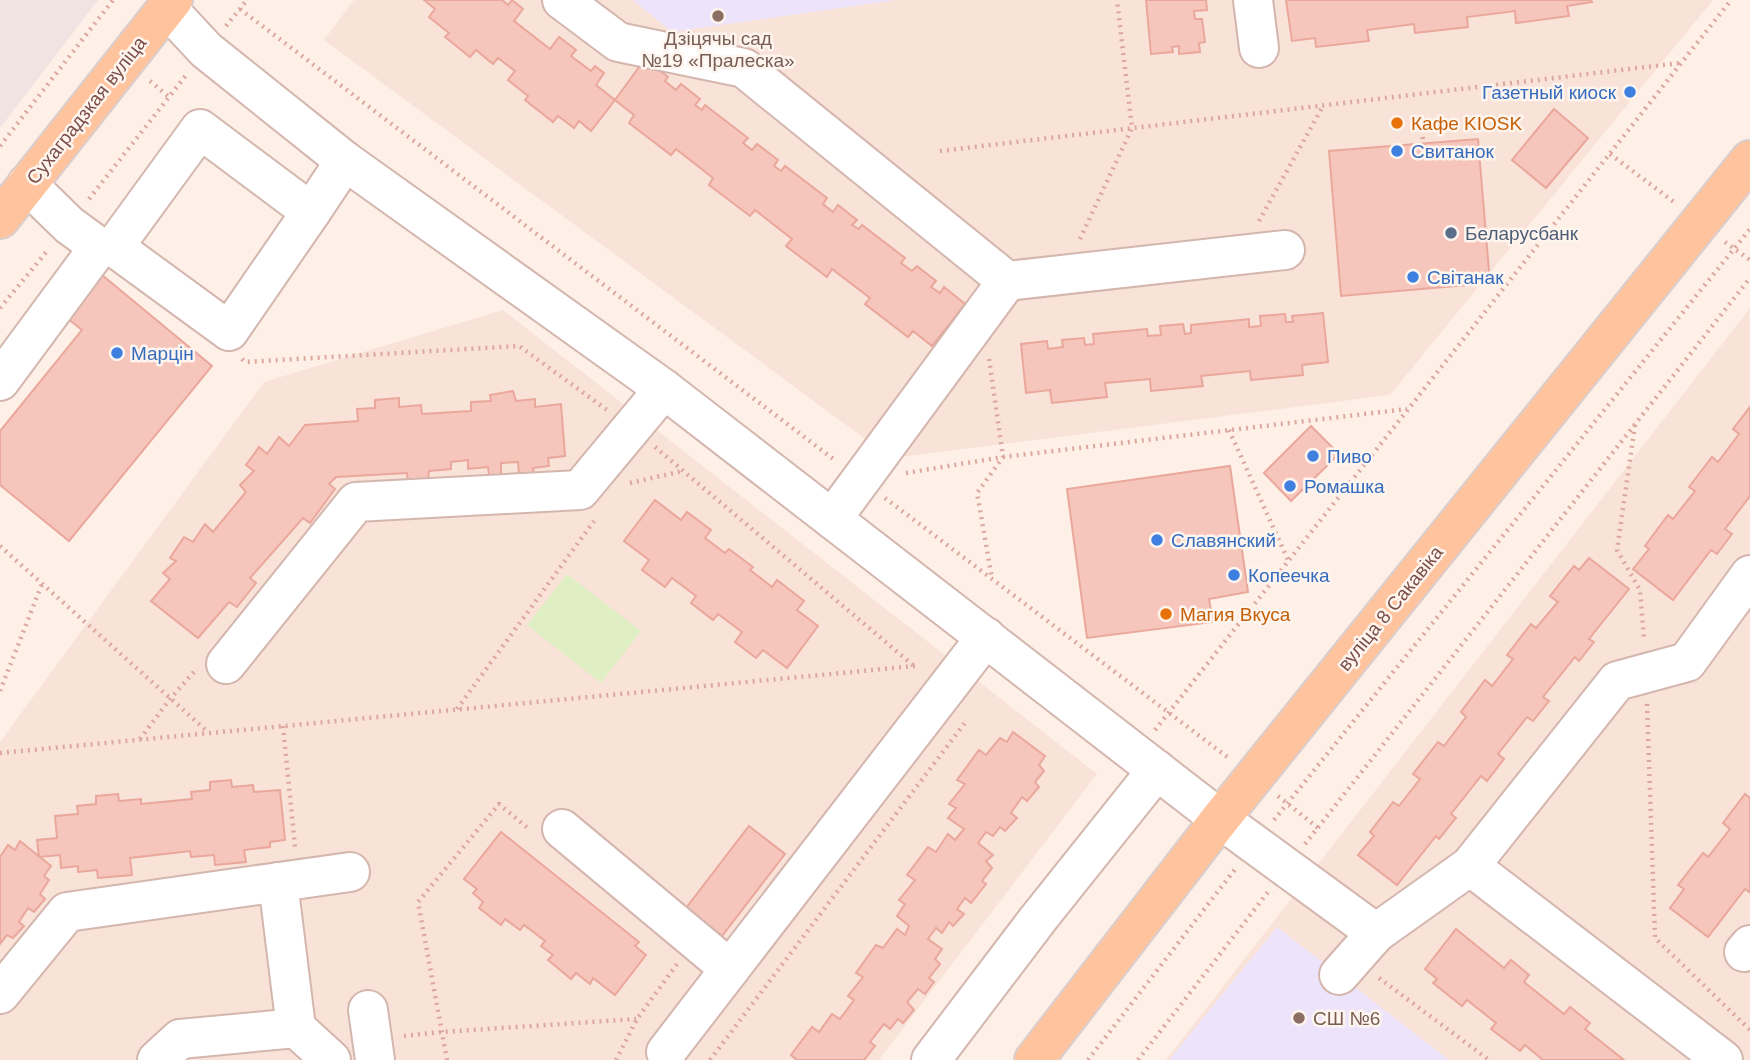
<svg xmlns="http://www.w3.org/2000/svg" width="1750" height="1060" font-family="Helvetica,sans-serif">
	<rect width="100%" height="100%" fill="#fef0e7"/>
	<!-- residential -->
	<g fill="#f9e2d8">
		<polygon points="354,0 1713,0 1390,395 891,458 324,40"/>
		<polygon points="1750,308 1750,1060 1166,1060"/>
		<polygon points="503,310 1097,774 879,1060 0,1060 0,742 264,382"/>
	</g>
	<!-- industrial -->
	<polygon fill="#efe4e1" points="0,0 98,0 0,128"/>
	<!-- education -->
	<g fill="#ede3fb">
		<polygon points="633,0 896,0 672,32"/>
		<polygon points="1277,927 1449,1060 1169,1060"/>
	</g>
	<!-- green -->
	<polygon fill="#dfeec3" points="567,574 641,631 601,683 527,625"/>
	<!-- building -->
	<g fill="#f6c6bc" stroke="#eaa79b" stroke-width="2">
		<polygon points="424,0 502,0 508,5 512,0 523,9 514,21 550,49 559,37 576,50 571,56 591,71 595,66 604,73 596,85 615,100 591,131 579,121 574,128 558,116 553,122 525,100 528,96 508,80 515,71 498,58 493,64 476,50 470,57 445,37 449,33 429,17 435,9"/>
		<polygon points="1146,0 1206,0 1207,10 1194,11 1195,19 1202,19 1205,42 1199,43 1200,52 1179,54 1179,46 1172,47 1173,52 1151,54"/>
		<polygon points="1286,0 1591,0 1592,2 1567,6 1569,16 1516,23 1515,11 1467,17 1468,27 1415,33 1414,24 1367,30 1369,41 1316,47 1315,38 1292,41"/>
		<polygon points="645,59 668,77 665,81 676,90 681,84 700,99 695,105 702,110 705,105 748,138 743,143 752,150 757,144 778,160 774,166 781,171 785,166 827,198 823,204 833,212 838,205 857,220 852,225 859,229 862,225 905,258 901,263 912,271 917,266 936,281 931,287 940,293 944,287 965,304 932,346 913,331 908,337 865,304 870,298 832,269 827,277 786,246 792,239 755,210 750,216 709,185 713,178 676,149 671,155 629,123 634,115 615,100"/>
		<polygon points="1554,109 1588,138 1546,188 1512,160"/>
		<polygon points="1478,139 1490,283 1341,296 1329,151"/>
		<polygon points="102,275 212,366 69,541 0,485 0,431 82,330 67,318"/>
		<polygon points="1323,313 1328,362 1302,365 1303,375 1251,380 1250,371 1201,376 1203,386 1151,391 1150,379 1105,383 1107,397 1052,403 1050,390 1026,393 1021,344 1047,341 1048,349 1063,347 1062,340 1084,338 1085,345 1094,344 1093,334 1147,329 1148,336 1161,335 1160,326 1183,324 1185,334 1191,333 1191,325 1249,319 1249,327 1261,326 1260,316 1285,314 1286,322 1293,322 1292,316"/>
		<polygon points="513,391 516,401 535,399 535,407 561,404 565,456 548,458 549,466 533,468 534,474 519,476 518,462 501,463 501,475 489,475 488,467 468,469 468,460 451,462 451,469 429,471 428,480 408,483 407,473 336,477 329,484 335,489 310,523 303,518 250,578 256,583 237,607 229,602 198,638 151,601 170,579 163,573 176,561 170,558 184,537 193,542 205,524 213,532 246,492 240,485 254,471 246,465 259,447 267,454 279,437 289,446 305,425 358,421 357,409 375,408 375,400 399,398 399,407 421,405 422,414 471,411 471,402 491,401 490,395"/>
		<polygon points="1750,407 1750,496 1725,529 1732,534 1717,554 1711,550 1673,600 1633,569 1649,549 1645,546 1668,515 1673,519 1695,491 1689,487 1712,457 1718,462 1739,434 1733,429"/>
		<polygon points="1311,426 1339,454 1291,501 1264,473"/>
		<polygon points="1230,466 1248,592 1209,599 1213,622 1087,638 1067,489"/>
		<polygon points="655,500 681,520 687,512 711,530 705,538 725,553 729,549 753,567 750,570 772,587 777,580 804,601 797,610 818,626 787,668 763,650 756,658 735,642 742,632 718,614 713,620 691,603 696,596 672,578 665,587 642,570 649,560 624,541"/>
		<polygon points="1589,558 1629,589 1589,639 1594,642 1579,661 1575,657 1543,697 1549,701 1533,721 1527,717 1498,754 1504,759 1487,781 1481,776 1451,814 1456,818 1439,839 1436,836 1397,885 1358,855 1374,836 1370,832 1393,802 1399,806 1420,779 1413,774 1438,742 1444,746 1466,717 1461,712 1485,680 1492,686 1513,659 1507,655 1531,624 1536,628 1558,602 1550,596 1574,566 1579,570"/>
		<polygon points="1013,732 1045,756 1039,765 1044,771 1035,782 1039,787 1027,801 1022,797 1011,813 1017,818 1005,831 1000,827 993,836 986,832 978,843 993,855 986,861 992,868 982,881 986,884 971,903 965,898 957,909 964,914 953,926 949,922 942,933 936,928 928,939 942,949 935,959 940,964 929,978 934,982 925,994 918,989 907,1002 914,1010 903,1023 898,1019 890,1029 884,1024 870,1042 875,1046 864,1060 797,1060 791,1055 812,1027 819,1032 832,1014 840,1019 854,1000 848,996 863,977 856,973 876,945 883,948 897,929 905,935 909,926 897,916 905,904 899,900 915,880 907,875 928,847 936,852 948,834 955,840 964,829 948,818 956,808 949,804 965,784 957,780 979,750 986,755 1000,738 1007,742"/>
		<polygon points="231,780 232,787 253,785 254,792 280,790 285,840 270,842 270,847 244,850 246,862 215,865 214,855 191,857 190,851 130,858 132,875 98,878 97,870 78,872 78,866 61,868 60,855 39,857 37,840 57,838 55,816 78,814 77,806 96,804 96,796 118,794 119,801 141,799 141,804 192,799 191,792 210,790 210,782"/>
		<polygon points="1745,794 1750,798 1750,890 1749,892 1745,889 1708,937 1670,908 1684,889 1678,885 1703,853 1708,857 1730,829 1723,823"/>
		<polygon points="749,826 785,854 722,936 686,908"/>
		<polygon points="501,832 639,942 635,946 646,955 615,995 593,978 590,984 576,973 571,979 548,960 553,955 541,946 545,941 524,925 520,930 505,919 501,925 479,908 483,902 473,893 477,889 464,879"/>
		<polygon points="20,841 51,866 44,876 49,880 40,894 45,899 34,912 28,908 19,922 24,926 13,938 7,935 0,944 0,857 8,845 15,850"/>
		<polygon points="1456,929 1504,968 1511,960 1529,975 1524,982 1564,1014 1570,1007 1590,1023 1585,1029 1624,1060 1543,1060 1525,1045 1520,1051 1491,1029 1496,1023 1467,1000 1462,1006 1433,983 1437,979 1425,969"/>
	</g>
	<g fill="none" stroke-linecap="round" stroke-linejoin="round">
		<defs>
			<g id="minor">
				<polyline points="562,0 618,42 744,68 1007,281 1285,250"/>
				<polyline points="1253,0 1259,48"/>
				<polyline points="167,8 206,50 345,161 664,389 1220,819 1376,933 1470,866 1723,1060"/>
				<polyline points="27,184 69,225 99,247 114,247 229,331 311,212 345,161"/>
				<polyline points="114,247 200,129 311,212"/>
				<polyline points="0,381 99,247"/>
				<polyline points="832,519 1007,281"/>
				<polyline points="226,664 356,502 580,490 664,389"/>
				<polyline points="562,829 730,969"/>
				<polyline points="1470,866 1617,681 1687,662 1750,575"/>
				<polyline points="278,882 296,1028"/>
				<polyline points="1744,952 1750,945"/>
				<polyline points="1339,975 1376,933"/>
				<polyline points="0,994 67,912 350,872"/>
				<polyline points="368,1010 375,1060"/>
				<polyline points="666,1052 986,637"/>
				<polyline points="157,1060 180,1039 296,1028 331,1060"/>
				<polyline points="931,1060 1038,919 1157,770"/>
			</g>
			<g id="major">
				<polyline points="0,219 173,0"/>
				<polyline points="1034,1060 1220,819 1750,160"/>
			</g>
		</defs>
		<!-- minor casing -->
		<use href="#minor" stroke="#d4b6ae" stroke-width="42"/>
		<!-- major casing -->
		<use href="#major" stroke="#dacdcc" stroke-width="42"/>
		<!-- path -->
		<g stroke="#dca89e" stroke-width="4.5" stroke-dasharray="2 5" stroke-linecap="butt">
			<polyline points="240,9 836,461"/>
			<polyline points="226,26 247,0"/>
			<polyline points="150,81 168,96"/>
			<polyline points="1422,130 1424,150"/>
			<polyline points="0,146 113,0"/>
			<polyline points="940,151 1680,63"/>
			<polyline points="1610,154 1674,202"/>
			<polyline points="89,199 187,74"/>
			<polyline points="1259,221 1323,106"/>
			<polyline points="1080,239 1132,128 1117,0"/>
			<polyline points="1725,242 1750,260"/>
			<polyline points="0,308 48,250"/>
			<polyline points="242,359 245,362 519,346 607,410"/>
			<polyline points="989,359 1003,457 977,493 992,578"/>
			<polyline points="1635,425 1617,550 1640,590 1644,639"/>
			<polyline points="1229,430 1288,560"/>
			<polyline points="655,447 914,666"/>
			<polyline points="906,473 1003,457 1407,409"/>
			<polyline points="630,483 683,471"/>
			<polyline points="885,498 1230,759"/>
			<polyline points="0,546 208,732"/>
			<polyline points="0,691 42,584"/>
			<polyline points="1647,704 1655,938 1750,1030"/>
			<polyline points="457,709 594,521"/>
			<polyline points="283,726 295,847"/>
			<polyline points="1155,730 1731,0"/>
			<polyline points="140,739 170,699 194,672"/>
			<polyline points="0,753 915,666"/>
			<polyline points="1278,796 1318,828"/>
			<polyline points="1274,820 1750,229"/>
			<polyline points="1305,844 1750,278"/>
			<polyline points="1379,978 1489,1060"/>
			<polyline points="404,1036 442,1032 636,1019"/>
			<polyline points="447,1060 418,902 499,804 530,830"/>
			<polyline points="616,1060 637,1019 677,964"/>
			<polyline points="710,1060 967,720"/>
			<polyline points="1088,1060 1236,868"/>
			<polyline points="1138,1060 1268,892"/>
		</g>
		<!-- minor -->
		<use href="#minor" stroke="#fff" stroke-width="38"/>
		<!-- major -->
		<use href="#major" stroke="#ffc49d" stroke-width="38"/>
	</g>
	<!-- markers -->
	<g fill="#8d6e63" stroke="#fff5ef" stroke-width="2.5">
		<circle cx="718" cy="16" r="7"/>
		<circle cx="1299" cy="1018" r="7"/>
	</g>
	<g fill="#3f7fe0" stroke="#fff5ef" stroke-width="2.5">
		<circle cx="1630" cy="92" r="7"/>
		<circle cx="1397" cy="151" r="7"/>
		<circle cx="1413" cy="277" r="7"/>
		<circle cx="117" cy="353" r="7"/>
		<circle cx="1313" cy="456" r="7"/>
		<circle cx="1290" cy="486" r="7"/>
		<circle cx="1157" cy="540" r="7"/>
		<circle cx="1234" cy="575" r="7"/>
	</g>
	<g fill="#e8710a" stroke="#fff5ef" stroke-width="2.5">
		<circle cx="1397" cy="123" r="7"/>
		<circle cx="1166" cy="614" r="7"/>
	</g>
	<circle fill="#5c6f8a" stroke="#fff5ef" stroke-width="2.5" cx="1451" cy="233" r="7"/>
	<g text-anchor="middle" stroke-width="5" stroke-linejoin="round" paint-order="stroke">
		<!-- education labels -->
		<g font-size="19" fill="#785e54" stroke="#fff5ef">
			<text x="718" y="45">Дзіцячы сад<tspan x="718" dy="22">№19 «Пралеска»</tspan></text>
			<text x="1313" y="1025" text-anchor="start">СШ №6</text>
		</g>
		<!-- shop labels -->
		<g font-size="19" fill="#366cbe" stroke="#fff5ef" text-anchor="start">
			<text x="1616" y="99" text-anchor="end">Газетный киоск</text>
			<text x="1411" y="158">Свитанок</text>
			<text x="1427" y="284">Світанак</text>
			<text x="131" y="360">Марцін</text>
			<text x="1327" y="463">Пиво</text>
			<text x="1304" y="493">Ромашка</text>
			<text x="1171" y="547">Славянский</text>
			<text x="1248" y="582">Копеечка</text>
		</g>
		<!-- street labels -->
		<g font-size="19" fill="#7b4e48" stroke="#fff5ef">
			<text transform="translate(86 110) rotate(-52)" y="7">Сухаградзкая вуліца</text>
			<text transform="translate(1390 608) rotate(-51)" y="7">вуліца 8 Сакавіка</text>
		</g>
		<!-- food labels -->
		<g font-size="19" fill="#c56008" stroke="#fff5ef" text-anchor="start">
			<text x="1411" y="130">Кафе KIOSK</text>
			<text x="1180" y="621">Магия Вкуса</text>
		</g>
		<!-- service labels -->
		<g font-size="19" fill="#4e5e75" stroke="#fff5ef" text-anchor="start">
			<text x="1465" y="240">Беларусбанк</text>
		</g>
	</g>
</svg>
